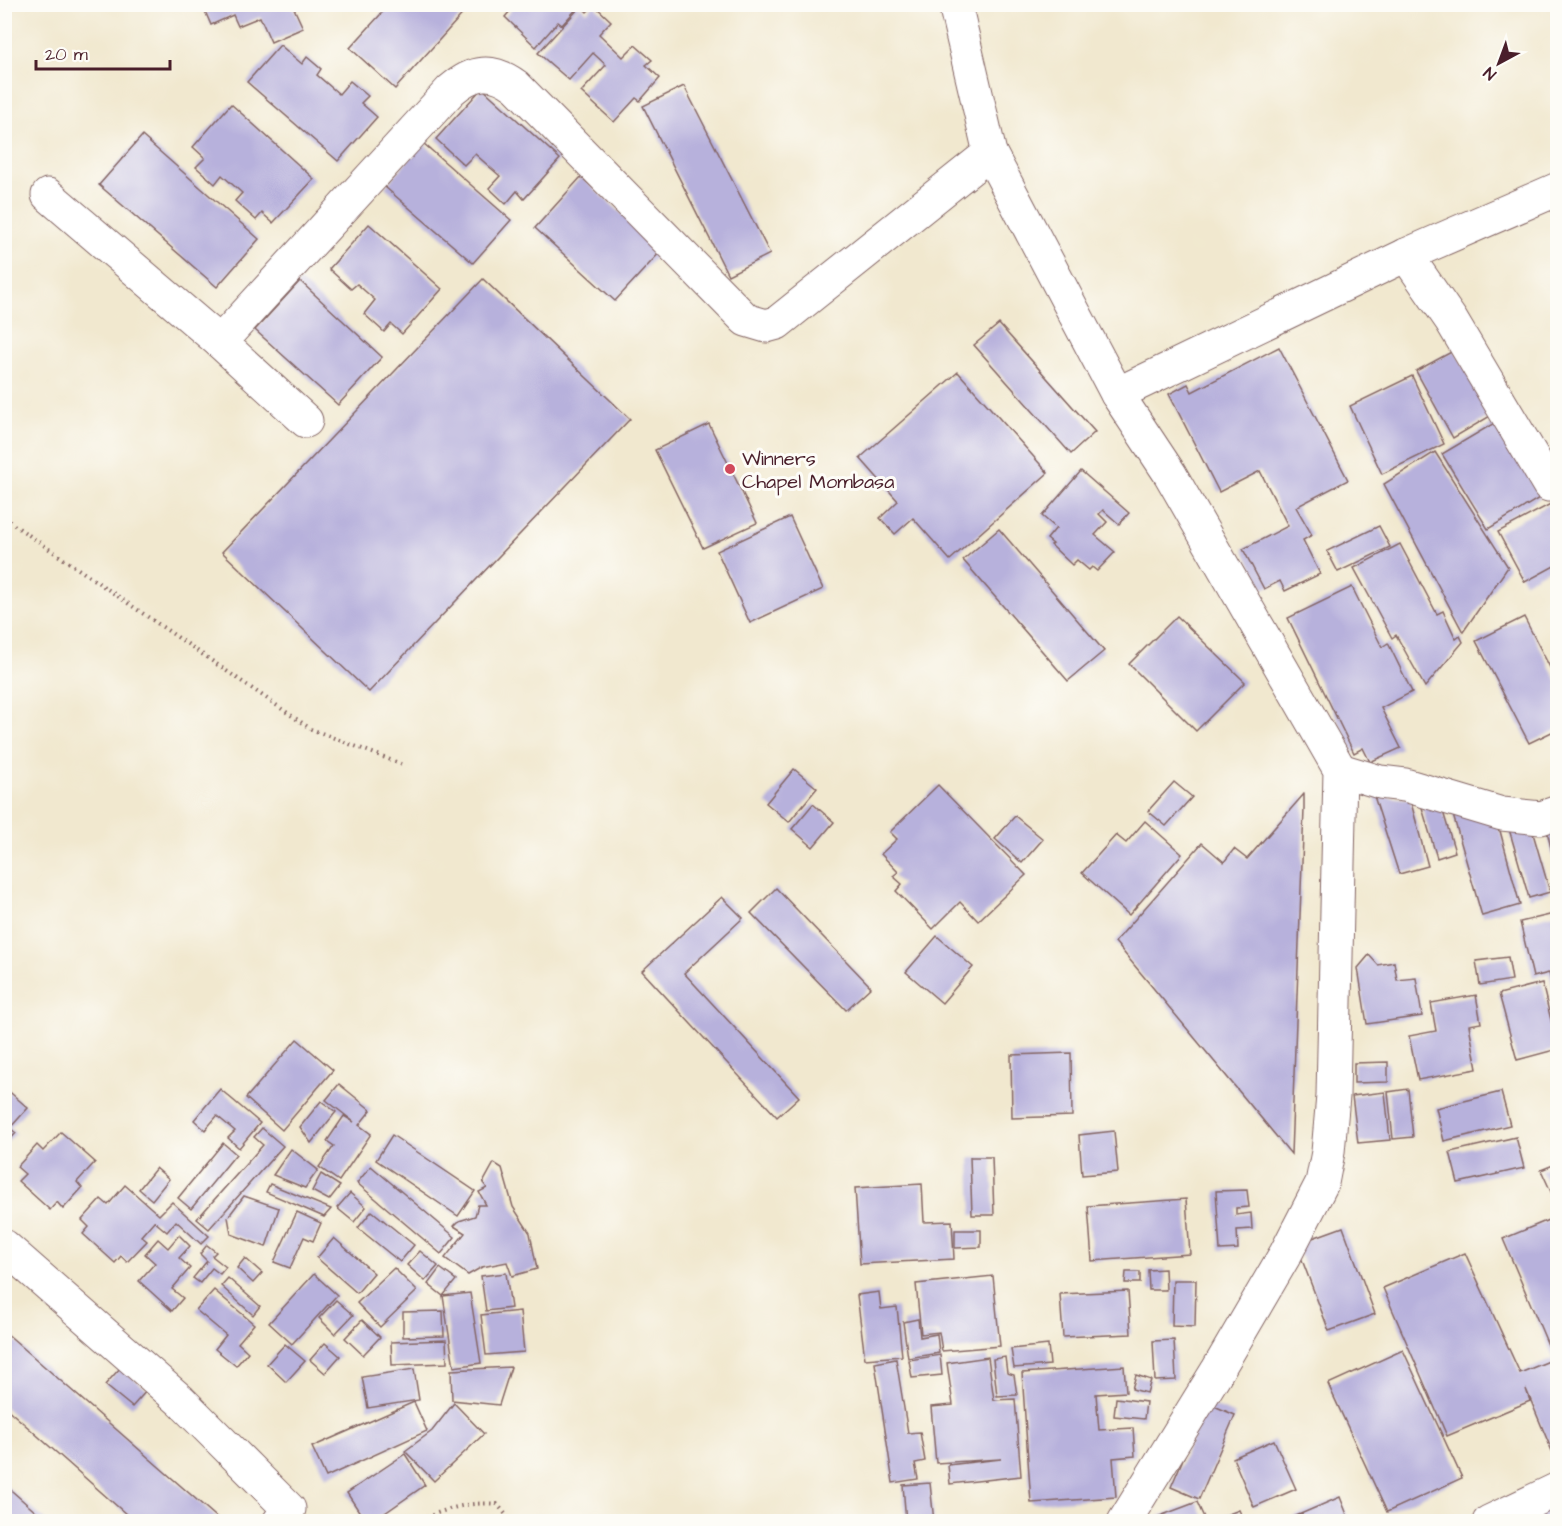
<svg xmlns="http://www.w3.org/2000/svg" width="1562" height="1526" font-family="'Architects Daughter',sans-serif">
	<rect width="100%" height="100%" fill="#fdfcf7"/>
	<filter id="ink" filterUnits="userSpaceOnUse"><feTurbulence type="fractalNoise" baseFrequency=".0167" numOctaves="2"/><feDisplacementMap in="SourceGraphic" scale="12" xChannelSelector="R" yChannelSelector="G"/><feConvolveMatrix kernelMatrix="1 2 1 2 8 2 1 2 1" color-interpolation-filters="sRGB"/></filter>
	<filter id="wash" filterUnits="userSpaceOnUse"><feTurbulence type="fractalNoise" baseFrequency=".008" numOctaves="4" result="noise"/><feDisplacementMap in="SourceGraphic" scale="24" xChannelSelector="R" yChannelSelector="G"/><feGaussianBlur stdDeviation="1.35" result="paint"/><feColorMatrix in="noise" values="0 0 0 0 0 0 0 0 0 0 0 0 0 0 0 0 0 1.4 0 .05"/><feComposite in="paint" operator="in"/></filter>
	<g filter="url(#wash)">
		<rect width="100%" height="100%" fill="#f1e8cf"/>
		<g id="blocks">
			<!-- building -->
			<g fill="#b7b1dc">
				<polygon points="202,4 292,4 303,28 271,42 260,17 238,26 233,15 211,25"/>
				<polygon points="390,4 462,4 467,9 395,89 350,48"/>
				<polygon points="516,4 581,4 562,25 558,22 536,47 505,17"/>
				<polygon points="594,5 611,21 599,34 623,57 635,45 652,60 646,65 660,78 640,101 636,98 614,122 581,92 606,65 593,53 569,80 538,53 581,6 587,12"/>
				<polygon points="280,45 302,64 307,57 321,69 317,75 339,94 350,81 368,96 361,103 377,117 338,161 247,82"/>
				<polygon points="684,86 770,254 728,275 643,106"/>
				<polygon points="482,88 560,159 524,199 517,191 506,204 489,188 500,176 475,154 464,165 436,139"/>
				<polygon points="231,104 314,179 273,223 262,213 256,220 235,201 242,193 222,175 215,184 196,167 205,158 193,147"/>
				<polygon points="142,136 259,239 217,287 99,185"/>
				<polygon points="423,143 511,220 473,263 385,187"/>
				<polygon points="581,177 662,250 615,301 535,228"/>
				<polygon points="369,224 442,289 402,334 391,324 384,332 364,314 375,300 357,284 351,289 329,269"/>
				<polygon points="483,279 630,419 369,692 222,552"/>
				<polygon points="300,281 382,357 338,405 255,330"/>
				<polygon points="999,324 1095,432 1071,454 974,345"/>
				<polygon points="1279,347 1348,480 1296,507 1312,535 1303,540 1320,574 1285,591 1280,581 1264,589 1243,549 1288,526 1260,471 1219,492 1169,394 1188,384 1192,392"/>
				<polygon points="1455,350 1492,415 1453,438 1416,371"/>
				<polygon points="958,372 1048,473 950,560 913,518 895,534 880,518 898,501 860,458"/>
				<polygon points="1412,376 1444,444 1382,474 1350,406"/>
				<polygon points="1496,422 1541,497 1488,529 1442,454"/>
				<polygon points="709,424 757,523 703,548 655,450"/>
				<polygon points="1435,452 1508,567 1463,632 1384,484"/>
				<polygon points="1081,471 1129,513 1119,524 1103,510 1099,514 1107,522 1095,535 1115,552 1097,571 1092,567 1089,570 1077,560 1072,565 1051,545 1053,544 1047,539 1056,528 1042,516"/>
				<polygon points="1558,500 1558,564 1525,582 1498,532"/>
				<polygon points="790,517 823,589 750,623 717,551"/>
				<polygon points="1379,526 1390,547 1338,572 1327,551"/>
				<polygon points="999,529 1104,651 1068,681 963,560"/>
				<polygon points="1400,544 1437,614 1443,611 1456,639 1460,636 1463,642 1425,687 1396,635 1392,638 1354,568"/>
				<polygon points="1352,587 1382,647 1388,643 1412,692 1381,708 1401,748 1370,762 1363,748 1354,753 1288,618"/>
				<polygon points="1177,616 1245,682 1196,731 1129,664"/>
				<polygon points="1524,617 1558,683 1558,729 1529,743 1476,641"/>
				<polygon points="794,769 817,788 789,822 766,803"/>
				<polygon points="1174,782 1192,797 1166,826 1148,811"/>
				<polygon points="938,785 1026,875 978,921 960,902 933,929 896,891 902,884 893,876 898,872 881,854 897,839 890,832"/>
				<polygon points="1304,794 1304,809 1291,1154 1115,942 1202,843 1224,862 1234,849 1247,859"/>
				<polygon points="1374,796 1410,799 1428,866 1399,874"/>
				<polygon points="1420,801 1442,808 1455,852 1437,858"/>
				<polygon points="813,804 834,822 813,847 792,829"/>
				<polygon points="1451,808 1496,816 1520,905 1482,916"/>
				<polygon points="1558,815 1558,874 1557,874 1544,818"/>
				<polygon points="1015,816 1043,839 1022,863 995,839"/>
				<polygon points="1145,821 1182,854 1129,915 1082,873 1116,835 1126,843"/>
				<polygon points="1530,823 1550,892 1529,898 1509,829"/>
				<polygon points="776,888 871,987 846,1010 751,913"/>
				<polygon points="722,897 743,918 684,973 799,1097 777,1117 642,971"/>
				<polygon points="1558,913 1558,1003 1557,1003 1549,973 1533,977 1520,922"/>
				<polygon points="937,936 973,967 942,1003 906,972"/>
				<polygon points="1369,955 1378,965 1394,962 1397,980 1416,978 1422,1016 1367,1024 1358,968"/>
				<polygon points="1508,957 1512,980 1480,985 1476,961"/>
				<polygon points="1542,983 1558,1049 1517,1060 1499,994"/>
				<polygon points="1476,995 1481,1023 1469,1025 1477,1069 1418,1080 1409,1036 1436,1031 1431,1003"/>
				<polygon points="297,1039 333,1070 282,1130 246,1098"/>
				<polygon points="1071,1053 1072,1116 1012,1118 1011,1055"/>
				<polygon points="1388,1062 1388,1082 1354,1083 1354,1063"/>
				<polygon points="339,1084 371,1110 359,1125 371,1134 339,1181 319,1167 334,1146 327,1141 344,1116 354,1122 326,1100"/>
				<polygon points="4,1087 28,1108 10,1128 16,1133 4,1146"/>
				<polygon points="220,1089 260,1123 239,1148 228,1138 235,1131 217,1116 205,1130 194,1120"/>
				<polygon points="1408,1089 1413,1137 1393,1139 1388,1092"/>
				<polygon points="1385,1092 1390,1140 1358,1143 1352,1096"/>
				<polygon points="1501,1092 1510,1125 1444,1141 1436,1108"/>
				<polygon points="321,1101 336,1112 311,1143 300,1127"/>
				<polygon points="262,1128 283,1146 209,1229 197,1219 263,1145 254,1137"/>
				<polygon points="1114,1131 1118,1172 1082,1175 1079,1135"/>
				<polygon points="61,1132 95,1162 77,1182 82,1188 63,1209 57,1202 50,1210 18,1181 25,1174 17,1167 37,1145 43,1151"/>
				<polygon points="392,1135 475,1191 458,1216 376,1160"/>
				<polygon points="1516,1137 1524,1168 1458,1183 1450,1152"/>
				<polygon points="223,1143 236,1154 191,1209 178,1198"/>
				<polygon points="291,1149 318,1170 305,1188 273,1175"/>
				<polygon points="970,1157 992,1157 994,1215 972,1215"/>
				<polygon points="494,1163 502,1168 513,1207 530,1233 537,1269 512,1276 507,1262 482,1267 468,1275 445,1258 465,1233 454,1226 459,1221 475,1216 478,1205 486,1205 479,1192 487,1188 483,1183"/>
				<polygon points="1558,1163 1558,1207 1541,1170"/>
				<polygon points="371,1166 455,1237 441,1254 357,1183"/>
				<polygon points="156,1168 169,1179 152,1200 139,1189"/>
				<polygon points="321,1174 340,1186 329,1200 312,1191"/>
				<polygon points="270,1184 331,1209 324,1217 266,1192"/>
				<polygon points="922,1184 924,1222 952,1221 954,1259 860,1264 855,1188"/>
				<polygon points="125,1185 159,1215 172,1202 209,1236 201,1244 176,1221 167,1232 154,1221 141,1236 147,1241 127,1262 121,1256 115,1263 83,1234 89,1227 82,1220 101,1199 108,1205"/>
				<polygon points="1247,1190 1249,1207 1236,1208 1236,1215 1251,1213 1252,1229 1237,1230 1238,1249 1220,1250 1216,1191"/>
				<polygon points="350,1193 366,1207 354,1222 337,1208"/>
				<polygon points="244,1196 279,1208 266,1247 231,1234 228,1217"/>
				<polygon points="1186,1199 1190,1254 1092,1261 1088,1206"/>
				<polygon points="372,1211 414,1245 400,1262 358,1228"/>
				<polygon points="297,1212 321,1223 313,1241 304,1237 290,1268 274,1262"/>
				<polygon points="1558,1216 1558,1449 1552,1451 1526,1389 1530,1401 1447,1436 1383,1288 1465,1253 1520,1373 1554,1359 1503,1239"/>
				<polygon points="1343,1227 1375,1314 1329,1331 1296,1244"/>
				<polygon points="955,1230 981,1230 981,1247 955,1248"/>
				<polygon points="179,1235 190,1246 179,1258 190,1268 172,1289 183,1298 172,1311 139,1281 155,1263 145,1254 158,1239 168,1248"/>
				<polygon points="334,1238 374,1273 357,1293 317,1258"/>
				<polygon points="207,1245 216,1252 212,1256 226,1267 220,1274 212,1268 200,1283 193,1278 207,1261 200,1254"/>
				<polygon points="420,1251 438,1266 425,1281 407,1265"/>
				<polygon points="245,1258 262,1273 253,1283 237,1268"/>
				<polygon points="394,1268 417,1291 380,1327 357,1303"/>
				<polygon points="440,1268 456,1280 443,1296 428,1284"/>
				<polygon points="1165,1269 1166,1290 1149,1290 1148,1270"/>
				<polygon points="1126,1272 1140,1272 1140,1283 1125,1283"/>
				<polygon points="506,1273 511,1308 486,1311 481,1276"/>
				<polygon points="314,1274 337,1295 292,1344 269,1323"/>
				<polygon points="993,1276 1000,1346 942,1351 939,1332 921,1334 916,1284"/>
				<polygon points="228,1278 260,1306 253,1315 221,1286"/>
				<polygon points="1173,1280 1196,1280 1195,1327 1172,1326"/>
				<polygon points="214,1290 254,1324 238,1343 248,1352 236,1366 215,1349 226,1335 196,1310"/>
				<polygon points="1128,1291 1131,1334 1063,1337 1060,1294"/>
				<polygon points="879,1292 881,1309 897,1307 902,1356 865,1359 857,1295"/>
				<polygon points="470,1293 481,1363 454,1367 443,1296"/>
				<polygon points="336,1300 353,1315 335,1334 319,1318"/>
				<polygon points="443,1311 444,1336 403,1337 403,1312"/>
				<polygon points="520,1311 524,1352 486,1355 481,1315"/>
				<polygon points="918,1319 920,1337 937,1334 939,1353 908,1358 903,1322"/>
				<polygon points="362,1320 380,1337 363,1355 345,1338"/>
				<polygon points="5,1332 222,1522 135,1522 5,1407"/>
				<polygon points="446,1340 447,1363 392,1365 391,1342"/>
				<polygon points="1174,1340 1176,1380 1155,1381 1153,1341"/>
				<polygon points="325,1343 340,1356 325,1373 310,1360"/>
				<polygon points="285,1344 305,1361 286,1382 267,1364"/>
				<polygon points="1048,1345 1050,1365 1014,1368 1011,1349"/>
				<polygon points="1403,1350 1462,1478 1387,1512 1328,1384"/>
				<polygon points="940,1355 942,1375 912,1378 909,1360"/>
				<polygon points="988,1357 994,1400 1015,1399 1021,1476 950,1484 948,1465 1001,1459 936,1463 931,1407 953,1405 947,1363"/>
				<polygon points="1005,1357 1007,1373 1014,1375 1017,1395 997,1396 993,1359"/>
				<polygon points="896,1359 908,1433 920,1432 925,1461 915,1463 918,1479 893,1483 875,1363"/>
				<polygon points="1124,1366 1126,1392 1096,1394 1099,1430 1133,1428 1135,1456 1113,1458 1116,1497 1031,1503 1022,1373"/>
				<polygon points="121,1367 147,1390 132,1407 105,1385"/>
				<polygon points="511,1367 499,1405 452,1400 451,1370"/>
				<polygon points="414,1369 419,1400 368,1408 362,1377"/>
				<polygon points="1136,1375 1151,1380 1147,1393 1132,1389"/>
				<polygon points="1116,1398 1146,1402 1144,1419 1114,1416"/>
				<polygon points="414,1402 427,1431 326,1477 312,1447"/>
				<polygon points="454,1403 484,1434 434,1481 405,1451 432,1431"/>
				<polygon points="1207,1403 1235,1415 1199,1499 1171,1487"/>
				<polygon points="1274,1440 1296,1489 1254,1507 1233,1458"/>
				<polygon points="405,1454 425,1485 372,1522 366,1522 347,1493"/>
				<polygon points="930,1483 934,1522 906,1522 903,1485"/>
				<polygon points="4,1484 47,1522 4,1522"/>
				<polygon points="1340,1497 1350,1522 1282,1522"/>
				<polygon points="1558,1501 1558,1522 1510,1522"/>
				<polygon points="1197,1502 1206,1522 1156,1522 1157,1517"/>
				<polygon points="1239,1510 1244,1521 1211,1521"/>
			</g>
		</g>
	</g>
	<g filter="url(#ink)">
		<use href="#blocks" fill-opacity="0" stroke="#846564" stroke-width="1.5"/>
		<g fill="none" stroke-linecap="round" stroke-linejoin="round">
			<defs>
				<g id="street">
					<polyline points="955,4 990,153 1117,394 1170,474 1340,770 1333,1096 1328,1152 1322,1183 1286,1253 1217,1371 1124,1522"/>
					<polyline points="48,195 220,342 306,421"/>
					<polyline points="1406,255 1451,320 1549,485"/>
					<path d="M220,342L451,90C473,71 492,68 516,86L746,320L766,326L777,323L990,153"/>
					<polyline points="1117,394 1406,255 1558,189"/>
					<polyline points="1340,770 1380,782 1405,785 1502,814 1541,818 1558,812"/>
					<polyline points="4,1246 181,1401 289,1509 279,1522"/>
					<polyline points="1489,1522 1558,1489"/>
				</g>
			</defs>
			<!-- street casing -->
			<use href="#street" stroke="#846564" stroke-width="35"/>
			<!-- path -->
			<g stroke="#846564" stroke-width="4" stroke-dasharray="1.5 4.5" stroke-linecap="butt">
				<polyline points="4,518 311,729 401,764"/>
				<path d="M415,1522C443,1510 467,1501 497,1504L512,1522"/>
			</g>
			<!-- street -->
			<use href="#street" stroke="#fff" stroke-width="33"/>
		</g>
	</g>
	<!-- markers -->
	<circle fill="#d1495b" stroke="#fdfcf7" stroke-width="2" cx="730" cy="469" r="6"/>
	<g text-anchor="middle" stroke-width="6" stroke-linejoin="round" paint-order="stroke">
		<!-- poi labels -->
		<g font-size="20" fill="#4a1f2b" stroke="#fdfcf7" text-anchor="start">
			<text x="742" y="465">Winners<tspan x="742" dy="23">Chapel Mombasa</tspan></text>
		</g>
	</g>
	<!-- margin -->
	<rect width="1562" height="1526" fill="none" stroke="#fdfcf7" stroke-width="24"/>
	<!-- north arrow -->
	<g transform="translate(1499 63) rotate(221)" stroke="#fdfcf7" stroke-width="4.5" paint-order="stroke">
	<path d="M0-4.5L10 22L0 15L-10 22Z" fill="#4a1f2b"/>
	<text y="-9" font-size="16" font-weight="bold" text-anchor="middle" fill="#4a1f2b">N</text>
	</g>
	<!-- scale -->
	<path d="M36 60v9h134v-9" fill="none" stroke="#4a1f2b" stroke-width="3"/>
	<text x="45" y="60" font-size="18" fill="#4a1f2b" stroke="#fdfcf7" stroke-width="4.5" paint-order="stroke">20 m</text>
</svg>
